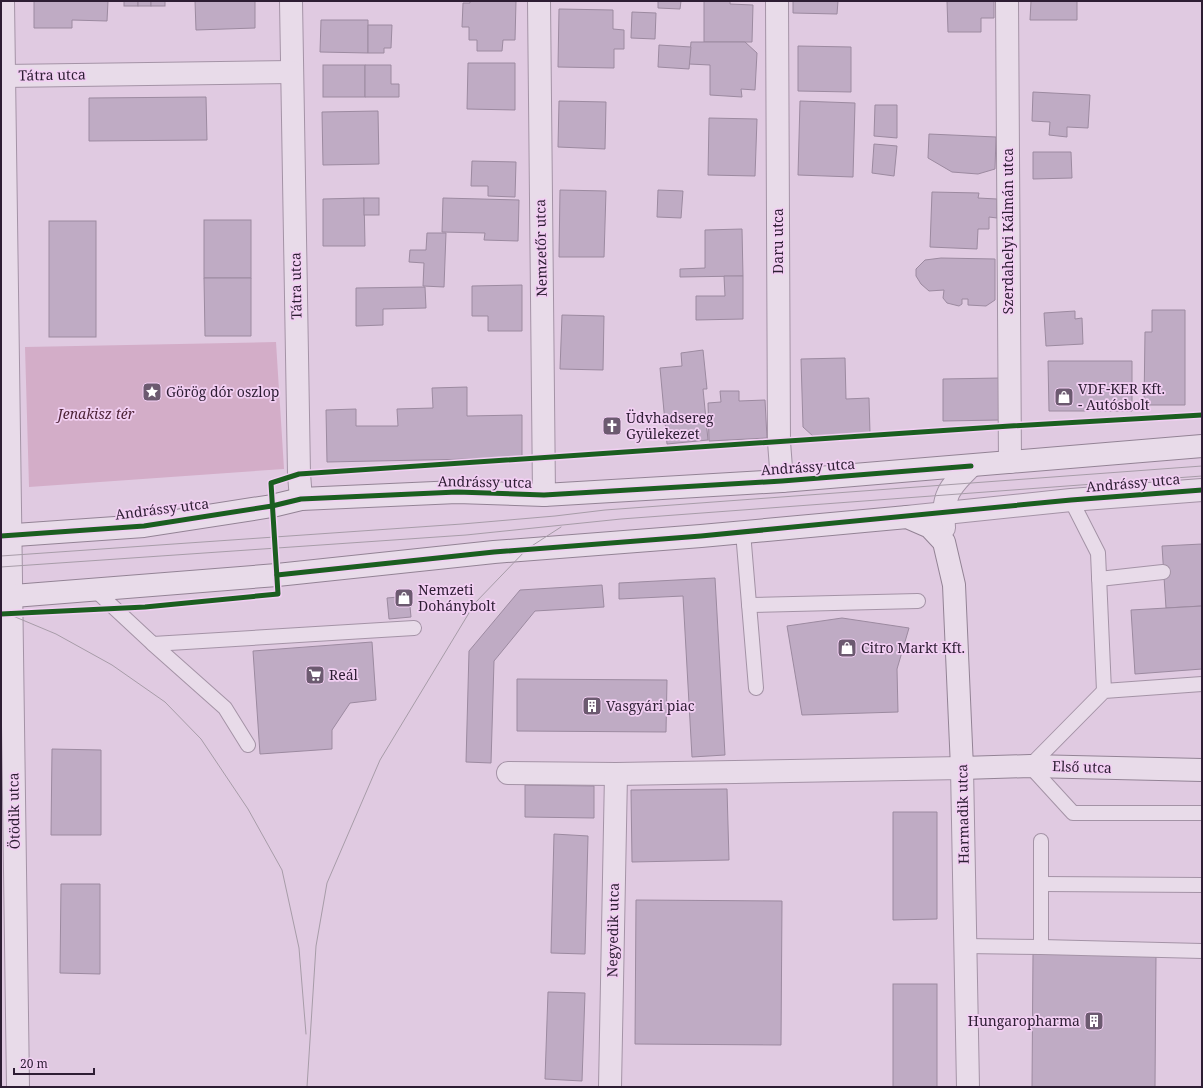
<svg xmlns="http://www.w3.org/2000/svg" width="1203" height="1088" font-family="'Noto Serif',serif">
	<rect width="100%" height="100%" fill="#e0cae1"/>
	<!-- green -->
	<polygon fill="#d3adc8" points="276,342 284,469 29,487 25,347"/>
	<!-- building -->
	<g fill="#bfabc4" stroke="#9c8aa0">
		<polygon points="34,1 108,1 107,21 72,20 72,28 34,28"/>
		<rect x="124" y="1" width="14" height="5"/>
		<rect x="138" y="1" width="13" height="5"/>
		<rect x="151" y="1" width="14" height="5"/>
		<polygon points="195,1 255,1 255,28 196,30"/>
		<polygon points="470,1 516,1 515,40 503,40 502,51 477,51 477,40 469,40 469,27 462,27 463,3 470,3"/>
		<polygon points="658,1 681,1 680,9 658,8"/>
		<polygon points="704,1 730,1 730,4 753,5 752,42 704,42"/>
		<polygon points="793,1 838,1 837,14 793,13"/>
		<polygon points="947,1 994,1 994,18 981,18 981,32 948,32"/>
		<polygon points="1031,1 1077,1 1077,20 1030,20"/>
		<polygon points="559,9 613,10 613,29 624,30 624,49 614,49 614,68 558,67"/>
		<polygon points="632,12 656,13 655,39 631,38"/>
		<polygon points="321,20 368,20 368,53 320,52"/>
		<polygon points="368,25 392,25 391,48 384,48 384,53 368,53"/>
		<polygon points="691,42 745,42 757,53 755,90 741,89 742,97 710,95 710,65 689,64"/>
		<polygon points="659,45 691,47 689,69 658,67"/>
		<polygon points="798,46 851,47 851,92 798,91"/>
		<polygon points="468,63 515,63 515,110 467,109"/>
		<rect x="323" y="65" width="42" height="32"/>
		<polygon points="365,65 391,65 391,84 399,84 399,97 365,97"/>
		<polygon points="1033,92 1090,95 1088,128 1067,127 1067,137 1049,135 1050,122 1032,121"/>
		<polygon points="206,97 207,140 89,141 89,98"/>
		<polygon points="559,101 606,102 605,149 558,147"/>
		<polygon points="800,101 855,103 853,177 798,175"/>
		<polygon points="875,105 897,105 897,138 874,136"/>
		<polygon points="378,111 379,164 323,165 322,112"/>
		<polygon points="709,118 757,119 755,176 708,175"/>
		<polygon points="929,134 996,137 995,169 978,174 952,172 928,158"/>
		<polygon points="874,144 897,146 894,176 872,173"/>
		<polygon points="1033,152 1071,152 1072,178 1033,179"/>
		<polygon points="472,161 516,162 515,197 488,196 488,186 471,186"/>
		<polygon points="560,190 606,191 604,257 559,257"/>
		<polygon points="658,190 683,191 681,218 657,217"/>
		<polygon points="932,192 979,193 978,198 997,199 997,218 989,217 989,229 978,229 977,249 930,247"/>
		<polygon points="364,198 365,246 323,246 323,199"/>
		<rect x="364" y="198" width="15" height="17"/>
		<polygon points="443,198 519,200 518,241 484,240 485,233 442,232"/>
		<rect x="204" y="220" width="47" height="58"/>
		<rect x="49" y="221" width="47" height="116"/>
		<polygon points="742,229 743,276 680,277 680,269 705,268 705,230"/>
		<polygon points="427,233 446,233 444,287 423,286 424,263 409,262 410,250 426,250"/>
		<polygon points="941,258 995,259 995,300 986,306 968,305 968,299 962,299 962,304 959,306 947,303 943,298 944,290 929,291 921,284 916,276 916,269 925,260"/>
		<polygon points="724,276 743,276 743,319 696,320 696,296 725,296"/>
		<polygon points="204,278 251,278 251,336 205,336"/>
		<polygon points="522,285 522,331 488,331 488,316 472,316 472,286"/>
		<polygon points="425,287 426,308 383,309 383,325 356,326 356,288"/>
		<polygon points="1152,310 1185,310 1185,405 1144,405 1145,332 1152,332"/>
		<polygon points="1075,311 1075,319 1082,318 1083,344 1046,346 1044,313"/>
		<polygon points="562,315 604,316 603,370 560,369"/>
		<polygon points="703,350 707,389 703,389 708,440 667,444 660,368 682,366 681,353"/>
		<polygon points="845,358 846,399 869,398 870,433 814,437 803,427 801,359"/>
		<polygon points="1048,361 1132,361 1132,411 1049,411"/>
		<polygon points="1000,378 1000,420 943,421 943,379"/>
		<polygon points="467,387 467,416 522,415 522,458 327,462 326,410 356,409 356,426 398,426 397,409 433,408 432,388"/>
		<polygon points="720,391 739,391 739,401 765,400 767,438 709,441 708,403 721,402"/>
		<polygon points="1202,544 1202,606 1166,608 1162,546"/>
		<polygon points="715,578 725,755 692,757 683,596 619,599 619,583"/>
		<polygon points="602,585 604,607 535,611 494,661 491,763 466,762 469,651 520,590"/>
		<polygon points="409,596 411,617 389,619 387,598"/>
		<polygon points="1202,606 1202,669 1135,674 1131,610"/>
		<polygon points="842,618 909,628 897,669 898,712 802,715 787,626"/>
		<polygon points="372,642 376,700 350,703 332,730 332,749 260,754 253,651"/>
		<polygon points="517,679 667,680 666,732 517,731"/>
		<polygon points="52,749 101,750 101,835 51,835"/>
		<polygon points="525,785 594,786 594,818 525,817"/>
		<polygon points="727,789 729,860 632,862 631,790"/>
		<polygon points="893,812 937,812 937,919 893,920"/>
		<polygon points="554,834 588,836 585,954 551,953"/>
		<polygon points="61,884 100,884 100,974 60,973"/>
		<polygon points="636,900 782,901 781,1045 635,1044"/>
		<polygon points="1033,954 1156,955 1155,1087 1032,1087"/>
		<rect x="893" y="984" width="44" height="103"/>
		<polygon points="548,992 585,993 582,1081 545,1079"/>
	</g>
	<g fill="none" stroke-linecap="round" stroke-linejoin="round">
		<defs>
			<g id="lane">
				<polyline points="1071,500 1098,553 1104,691"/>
				<polyline points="743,532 756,688"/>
				<polyline points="1099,579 1163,572"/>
				<polyline points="95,590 153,644 414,628"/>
				<polyline points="749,605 918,601"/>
				<polyline points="153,644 225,708 248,745"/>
				<polyline points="1202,684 1104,691 1030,766 1073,813 1202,813"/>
				<polyline points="1041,884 1202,885"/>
				<polyline points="965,946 1041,947 1041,841"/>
				<polyline points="1041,947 1202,951"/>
			</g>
			<g id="street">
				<polyline points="3,1 18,1087"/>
				<polyline points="291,1 299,474 301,499"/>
				<polyline points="539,1 544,495"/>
				<polyline points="777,1 779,442 782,481"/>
				<polyline points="1007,1 1010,462"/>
				<polyline points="4,76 292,72"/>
				<polyline points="907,517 1071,500 1202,490"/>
				<path d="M944,528C942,496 949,487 971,466"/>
				<polyline points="508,773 616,774 962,768 968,1087"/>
				<polyline points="610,1087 616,774"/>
			</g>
			<g id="secondary">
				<polyline points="1,536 144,526 272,506 301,499 457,492 544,495 782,481 1202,446"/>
				<polyline points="1,597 277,575 494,552 701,536 907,517 930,527 944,542 954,585 962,768 1030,766 1202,770"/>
			</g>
		</defs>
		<!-- lane casing -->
		<use href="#lane" stroke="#a493a6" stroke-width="16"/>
		<!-- street casing -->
		<use href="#street" stroke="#a493a6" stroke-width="24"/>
		<!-- secondary casing -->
		<use href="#secondary" stroke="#938395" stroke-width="24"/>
		<!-- lane -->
		<use href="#lane" stroke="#e8dbe9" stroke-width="14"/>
		<!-- street -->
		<use href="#street" stroke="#e8dbe9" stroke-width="22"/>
		<!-- secondary -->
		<use href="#secondary" stroke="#e8dbe9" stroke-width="22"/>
		<!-- tram -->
		<g stroke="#a79ca8" stroke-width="1">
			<polyline points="1,556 462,524 555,516 605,510 1202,466"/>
			<polyline points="1,567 466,535 621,519 1202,476"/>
			<polyline points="1,611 56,634 112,665 165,702 201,739 248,809 282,870 299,948 306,1034"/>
			<polyline points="307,1087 316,946 327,883 380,760 475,603 527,549 561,527"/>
		</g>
		<defs>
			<g id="cycleway">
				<polyline points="1,536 144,526 272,506 301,499 457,492 544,495 782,481 971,466"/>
				<polyline points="277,575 494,552 701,536 1071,500 1202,490"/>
				<polyline points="1,614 145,607 278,594 271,483 299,474 1010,426 1202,415"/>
			</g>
		</defs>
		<!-- cycleway casing -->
		<use href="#cycleway" stroke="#f2cff3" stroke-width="8"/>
		<!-- cycleway -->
		<use href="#cycleway" stroke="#1b5e20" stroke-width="5"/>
	</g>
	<!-- icons -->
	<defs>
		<symbol id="sight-square" viewBox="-11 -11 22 22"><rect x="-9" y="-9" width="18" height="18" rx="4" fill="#6c5a70" stroke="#f2cff3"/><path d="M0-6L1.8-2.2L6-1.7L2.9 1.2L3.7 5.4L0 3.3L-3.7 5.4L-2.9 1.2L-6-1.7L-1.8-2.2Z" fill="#fff"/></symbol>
		<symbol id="shop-square" viewBox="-11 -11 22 22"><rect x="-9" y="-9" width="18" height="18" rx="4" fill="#6c5a70" stroke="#f2cff3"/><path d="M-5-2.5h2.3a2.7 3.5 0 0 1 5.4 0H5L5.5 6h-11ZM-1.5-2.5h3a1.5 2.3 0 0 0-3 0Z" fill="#fff"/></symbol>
		<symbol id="church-square" viewBox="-11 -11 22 22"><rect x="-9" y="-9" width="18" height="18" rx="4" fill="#6c5a70" stroke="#f2cff3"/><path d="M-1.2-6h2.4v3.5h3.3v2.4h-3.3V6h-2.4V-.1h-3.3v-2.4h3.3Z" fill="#fff"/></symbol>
		<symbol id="supermarket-square" viewBox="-11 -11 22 22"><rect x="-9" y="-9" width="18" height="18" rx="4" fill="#6c5a70" stroke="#f2cff3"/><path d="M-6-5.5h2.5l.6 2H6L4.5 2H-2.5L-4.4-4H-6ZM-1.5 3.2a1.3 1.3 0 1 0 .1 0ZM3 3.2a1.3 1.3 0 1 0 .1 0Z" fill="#fff"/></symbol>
		<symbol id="building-square" viewBox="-11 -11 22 22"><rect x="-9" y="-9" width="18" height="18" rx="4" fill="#6c5a70" stroke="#f2cff3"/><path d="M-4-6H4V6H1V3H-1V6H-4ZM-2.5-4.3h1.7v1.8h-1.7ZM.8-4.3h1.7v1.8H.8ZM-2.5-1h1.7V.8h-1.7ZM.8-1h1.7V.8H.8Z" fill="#fff"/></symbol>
	</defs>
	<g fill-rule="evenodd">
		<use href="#sight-square" x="141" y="381" width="22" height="22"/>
		<use href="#shop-square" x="1053" y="386" width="22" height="22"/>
		<use href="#church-square" x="601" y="415" width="22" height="22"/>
		<use href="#shop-square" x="393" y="587" width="22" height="22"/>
		<use href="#shop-square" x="836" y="637" width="22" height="22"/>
		<use href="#supermarket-square" x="304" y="664" width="22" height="22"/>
		<use href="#building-square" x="581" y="695" width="22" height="22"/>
		<use href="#building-square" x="1083" y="1010" width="22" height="22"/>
	</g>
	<g text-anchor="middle" stroke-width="3.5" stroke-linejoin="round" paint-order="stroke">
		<!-- street labels -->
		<g font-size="14" fill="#2d1d33" stroke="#f2cff3">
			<text transform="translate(52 75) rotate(-1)" y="5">Tátra utca</text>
			<text transform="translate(1008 231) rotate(-90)" y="5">Szerdahelyi Kálmán utca</text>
			<text transform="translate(778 241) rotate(-90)" y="5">Daru utca</text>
			<text transform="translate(541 248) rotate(-91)" y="5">Nemzetőr utca</text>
			<text transform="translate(296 286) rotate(-91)" y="5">Tátra utca</text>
			<text transform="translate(808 467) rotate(-4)" y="5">Andrássy utca</text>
			<text transform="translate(485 482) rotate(1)" y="5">Andrássy utca</text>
			<text transform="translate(1133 483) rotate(-5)" y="5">Andrássy utca</text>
			<text transform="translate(162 509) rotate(-7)" y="5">Andrássy utca</text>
			<text transform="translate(1082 767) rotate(2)" y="5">Első utca</text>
			<text transform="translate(14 811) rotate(-91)" y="5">Ötödik utca</text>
			<text transform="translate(963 814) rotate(-91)" y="5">Harmadik utca</text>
			<text transform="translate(613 930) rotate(-89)" y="5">Negyedik utca</text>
		</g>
		<!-- poi labels -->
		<g font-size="14" fill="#2d1d33" stroke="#f2cff3" text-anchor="start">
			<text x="1078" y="394">VDF-KER Kft.<tspan x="1078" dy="16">- Autósbolt</tspan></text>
			<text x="166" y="397">Görög dór oszlop</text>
			<text x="626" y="423">Üdvhadsereg<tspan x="626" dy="16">Gyülekezet</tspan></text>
			<text x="418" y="595">Nemzeti<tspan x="418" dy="16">Dohánybolt</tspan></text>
			<text x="861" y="653">Citro Markt Kft.</text>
			<text x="329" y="680">Reál</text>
			<text x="606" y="711">Vasgyári piac</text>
			<text x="1080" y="1026" text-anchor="end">Hungaropharma</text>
		</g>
		<!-- park labels -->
		<g font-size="14" font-style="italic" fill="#4e2438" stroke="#f2cff3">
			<text x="96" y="419">Jenakisz tér</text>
		</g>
	</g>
	<!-- border -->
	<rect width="1203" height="1088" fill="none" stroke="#2d1d33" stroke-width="4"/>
	<!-- scale -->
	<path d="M14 1068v6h80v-6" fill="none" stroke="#2d1d33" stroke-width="2"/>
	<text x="20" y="1068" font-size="12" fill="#2d1d33" stroke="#f2cff3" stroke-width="3" paint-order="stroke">20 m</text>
</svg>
